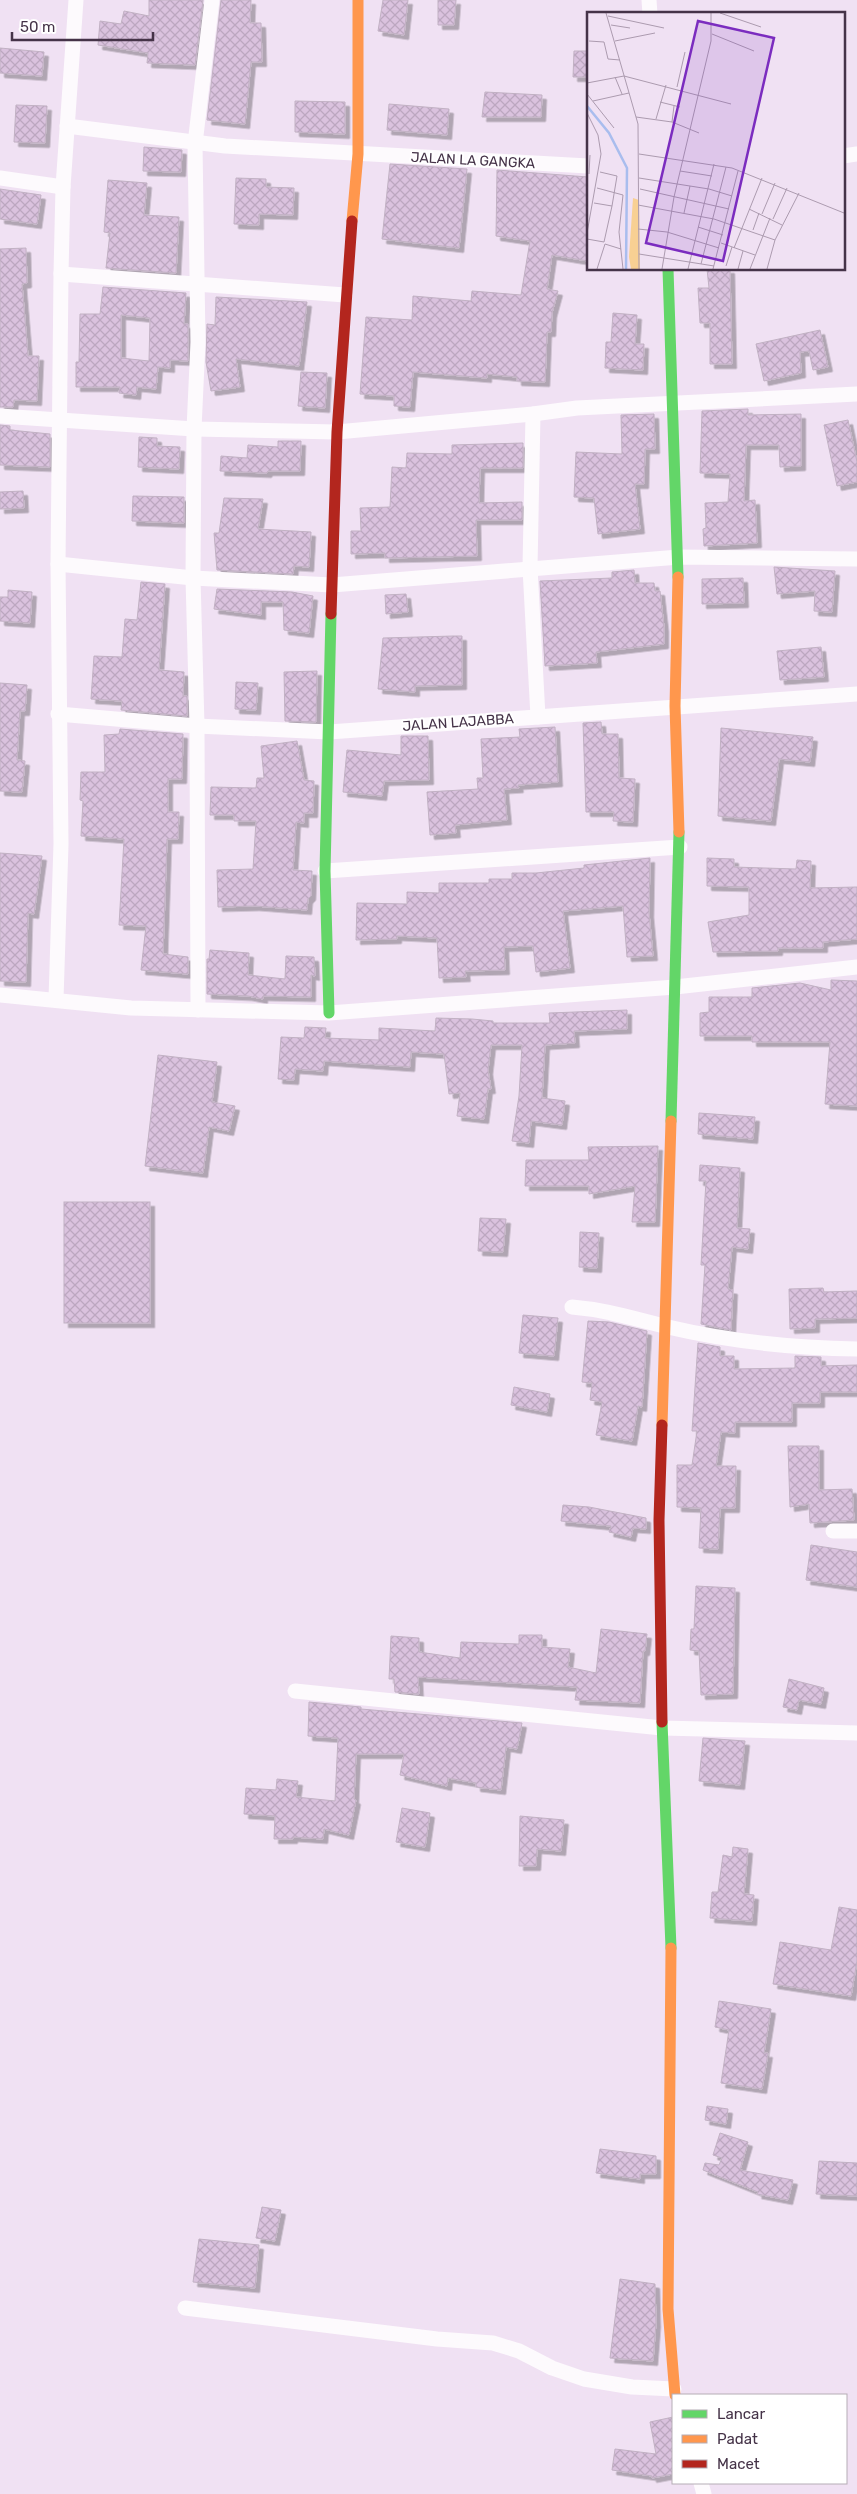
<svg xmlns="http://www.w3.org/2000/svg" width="857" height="2494" font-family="Rubik,sans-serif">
	<defs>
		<pattern id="building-cross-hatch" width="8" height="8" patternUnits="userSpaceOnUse" patternTransform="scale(1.25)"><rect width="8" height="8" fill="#dac2de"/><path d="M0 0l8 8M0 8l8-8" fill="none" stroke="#bca7c0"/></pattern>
		<filter id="shadow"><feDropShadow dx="4.5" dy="4.5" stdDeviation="0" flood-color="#0004"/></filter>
	</defs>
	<rect width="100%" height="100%" fill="#f0e1f3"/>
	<!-- building -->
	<g fill="url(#building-cross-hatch)" stroke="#c1b1c3" fill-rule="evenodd" filter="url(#shadow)">
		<polygon points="149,0 203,0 195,65 147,63 148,53 98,45 100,21 121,24 124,11 149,16"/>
		<polygon points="221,0 251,0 250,23 261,23 262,62 251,62 245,124 207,120"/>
		<polygon points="383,0 408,0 404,35 378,31"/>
		<polygon points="438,0 456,0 454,25 438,25"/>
		<polygon points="0,48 44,52 42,76 0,73"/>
		<polygon points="574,51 588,51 588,77 573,77"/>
		<polygon points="485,92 542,95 541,117 482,117"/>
		<polygon points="295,101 345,102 345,134 295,132"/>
		<polygon points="389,104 449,109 447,135 387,130"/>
		<polygon points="16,105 47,106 45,143 14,142"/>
		<polygon points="144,147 182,150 181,172 143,171"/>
		<polygon points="390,164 467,169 459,248 382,239"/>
		<polygon points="497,170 588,177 588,261 552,255 547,289 558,291 552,313 551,332 547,332 545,382 517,381 517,377 487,374 487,378 413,372 410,407 394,406 394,396 360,394 366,317 412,320 413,296 471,301 472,291 521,295 530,241 496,236"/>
		<polygon points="236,178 266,179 266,187 294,188 293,215 259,214 259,225 234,224"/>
		<polygon points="108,180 147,183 144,215 179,217 176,273 106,268 110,233 104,232"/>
		<polygon points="0,189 41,195 37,224 0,219"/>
		<polygon points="26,248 27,283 22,284 28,356 39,356 37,401 14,400 13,407 0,407 0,249"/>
		<polygon points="707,269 730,269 732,364 710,364 710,323 700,323 698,288 709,288"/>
		<path d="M103,287L186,293L184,324H188V361L170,360V368L158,367L156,389L137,387L136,395L119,393L120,387H76V362H79L80,314H100ZM121,315L150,318L149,361L121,358Z"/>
		<polygon points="216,297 307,302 299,366 236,359 240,387 211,391 206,362 207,324 215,325"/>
		<polygon points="613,313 637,315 635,344 644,344 643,370 605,368 606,342 611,342"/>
		<polygon points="820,330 828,367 813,370 809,351 800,352 801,373 764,381 756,344"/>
		<polygon points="301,372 327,373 325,408 298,406"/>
		<polygon points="748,409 748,415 801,414 801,466 780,467 779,445 746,445 744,501 755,500 757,543 704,546 703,529 706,528 705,503 728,502 730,474 700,473 702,411"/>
		<polygon points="654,414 655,449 645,449 644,484 635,484 640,529 598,534 594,498 574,497 576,452 622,454 621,415"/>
		<polygon points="848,420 857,462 857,482 837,486 824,425"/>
		<polygon points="0,425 10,426 10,430 50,434 50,467 0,465"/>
		<polygon points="139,437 157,438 157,446 180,447 179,469 138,467"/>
		<polygon points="278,441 301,441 300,471 268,471 267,473 220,471 221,456 247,458 248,445 278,447"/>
		<polygon points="523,443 523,468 480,468 479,503 522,502 522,520 476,520 477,556 385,558 385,553 351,554 351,531 361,531 360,508 390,507 392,467 406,468 407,453 452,454 452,445"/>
		<polygon points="23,491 24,508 0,509 0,492"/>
		<polygon points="133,496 184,497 184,523 132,521"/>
		<polygon points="224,498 263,499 258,529 311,532 309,567 294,566 293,574 217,570 214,533 219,533"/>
		<polygon points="774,567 835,571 832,612 814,611 815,591 777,594"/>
		<polygon points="634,570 635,583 654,583 655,591 660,591 664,627 664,644 596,652 597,663 545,666 540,581 612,578 612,572"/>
		<polygon points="743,578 744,603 702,604 702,579"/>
		<polygon points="141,582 165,584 159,670 184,672 183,696 187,696 187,716 121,710 122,701 91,699 94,656 122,657 125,619 137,620"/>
		<polygon points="217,589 292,592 313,596 309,633 284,630 283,602 261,602 261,615 214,609"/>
		<polygon points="8,590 32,592 30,623 0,621 0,597 8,597"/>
		<polygon points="406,594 408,612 386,614 385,595"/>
		<polygon points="453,636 462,636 462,685 415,686 415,692 378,689 383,638"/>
		<polygon points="821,647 824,677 780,680 777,651"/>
		<polygon points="317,671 316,722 285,721 284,672"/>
		<polygon points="236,682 258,683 256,710 235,709"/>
		<polygon points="0,683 27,685 25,711 20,711 17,760 25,761 22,792 0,791"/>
		<polygon points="601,722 602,734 618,734 619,778 635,779 633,822 613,821 614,812 586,812 583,723"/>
		<polygon points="555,727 558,782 518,785 519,788 504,789 507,820 455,825 456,833 430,835 427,792 478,789 477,778 483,778 481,739 520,737 519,729"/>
		<polygon points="721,728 813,737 810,762 779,759 771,821 718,816"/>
		<polygon points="120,729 183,734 182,779 168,779 168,812 179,812 178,839 167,839 163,954 188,957 188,974 141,970 146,926 119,925 124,839 81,836 83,801 80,800 81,772 105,772 104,735 119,734"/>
		<polygon points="401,736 428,736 429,780 384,781 382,796 343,792 347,750 401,755"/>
		<polygon points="297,741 304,780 314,781 313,813 304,813 304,823 296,822 293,870 312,871 311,896 308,899 307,910 255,906 218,907 217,870 253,869 256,821 234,821 234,815 210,815 211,787 256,788 257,778 264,778 261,746"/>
		<polygon points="0,853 42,856 34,914 28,913 26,982 0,981"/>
		<polygon points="650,858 649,913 653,956 627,957 623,906 563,911 570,968 536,972 533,946 504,947 505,970 465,971 466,977 439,978 437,938 397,936 397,939 356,940 357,903 407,904 407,892 439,893 439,883 489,883 489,879 512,879 512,873 536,873 584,868 584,865"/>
		<polygon points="707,858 734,859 734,867 796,869 797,860 811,861 810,888 857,887 857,939 823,942 823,948 778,948 778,951 713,952 708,922 749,915 749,887 707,886"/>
		<polygon points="210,950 249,953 248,975 285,979 286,956 314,957 315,976 311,975 311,997 263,996 263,999 248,996 207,994 207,959 209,959"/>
		<polygon points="831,980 857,981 857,1106 825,1104 830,1042 752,1042 752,1036 700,1036 700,1013 709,1012 709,997 752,997 752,988 800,983 831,990"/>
		<polygon points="627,1010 627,1029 574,1031 575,1043 545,1045 542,1098 565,1101 562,1125 531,1121 529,1143 512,1141 519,1096 522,1045 491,1045 488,1070 491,1089 488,1089 484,1119 457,1116 460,1093 449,1094 444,1054 411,1052 410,1067 324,1061 323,1071 295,1069 294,1080 278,1079 281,1037 304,1038 305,1027 326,1028 325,1038 379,1040 379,1028 435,1031 436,1018 472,1019 493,1021 493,1023 550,1023 549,1013"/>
		<polygon points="158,1055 217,1062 212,1102 235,1106 229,1131 209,1127 203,1173 145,1166"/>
		<polygon points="699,1113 755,1117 753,1139 698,1134"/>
		<polygon points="658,1146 655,1222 632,1222 635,1186 589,1194 589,1186 525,1186 526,1160 589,1160 588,1147"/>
		<polygon points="700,1165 740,1168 737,1228 750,1229 748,1249 732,1247 728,1289 733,1290 731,1330 701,1324 705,1265 701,1265 706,1181 699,1181"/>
		<rect x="64" y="1202" width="86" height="121"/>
		<polygon points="480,1218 506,1219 503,1252 478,1251"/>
		<polygon points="580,1232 599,1233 597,1268 579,1267"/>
		<polygon points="823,1288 824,1292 857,1291 857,1318 815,1319 815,1328 790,1329 789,1289"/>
		<polygon points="523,1315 558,1318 554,1356 519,1353"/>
		<polygon points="588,1321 609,1322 647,1331 642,1407 638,1406 632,1441 596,1435 602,1402 590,1400 592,1383 582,1382"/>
		<polygon points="698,1343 720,1347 720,1356 734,1356 734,1369 795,1368 795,1356 821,1357 821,1366 857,1365 857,1392 820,1392 820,1403 792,1403 792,1422 735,1422 735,1433 721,1432 716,1466 736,1466 735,1508 720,1508 718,1549 699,1548 701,1508 677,1507 677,1465 692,1465 697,1431 692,1431"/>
		<polygon points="514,1387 550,1394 547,1412 511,1405"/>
		<polygon points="788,1446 819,1446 819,1490 852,1489 854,1520 810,1523 809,1504 790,1507"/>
		<polygon points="563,1505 589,1507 646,1518 646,1529 633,1528 631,1537 609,1532 611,1526 561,1521"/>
		<polygon points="811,1545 857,1552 857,1587 806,1580"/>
		<polygon points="696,1586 735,1588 733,1694 701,1695 699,1651 690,1650 691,1629 694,1629"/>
		<polygon points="601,1629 647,1634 645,1651 643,1651 640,1703 575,1700 577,1687 418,1677 419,1694 395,1692 394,1679 389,1679 391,1636 419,1638 419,1652 460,1658 461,1642 519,1644 519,1635 542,1635 542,1647 570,1649 568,1667 596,1673"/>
		<polygon points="789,1679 824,1688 821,1704 799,1700 797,1710 783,1707"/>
		<polygon points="309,1702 361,1707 361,1709 522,1723 517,1749 506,1747 501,1790 476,1787 476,1783 448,1778 447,1786 400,1775 404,1754 356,1754 354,1799 356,1800 349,1835 324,1829 323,1839 293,1837 293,1839 274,1839 275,1816 244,1814 246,1788 276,1790 277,1779 298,1781 296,1797 335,1801 338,1738 308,1736"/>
		<polygon points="703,1738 745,1741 740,1785 699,1781"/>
		<polygon points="402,1808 430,1813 425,1847 396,1842"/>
		<polygon points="520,1816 564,1820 561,1851 537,1849 536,1866 519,1866"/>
		<polygon points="733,1847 748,1849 744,1894 754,1895 752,1921 710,1918 712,1892 718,1892 723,1855 732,1857"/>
		<polygon points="839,1907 857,1910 857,1961 851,1996 773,1984 780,1942 831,1950"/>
		<polygon points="719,2001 771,2009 764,2053 768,2053 762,2089 721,2083 729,2030 715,2027"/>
		<polygon points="707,2106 728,2109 726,2124 705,2120"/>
		<polygon points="720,2133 748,2142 740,2170 793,2180 788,2200 757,2194 758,2192 703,2170 705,2163 719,2165 722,2158 713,2155"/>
		<polygon points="600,2149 656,2156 656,2174 640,2174 640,2179 596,2173"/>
		<polygon points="819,2161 857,2163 857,2196 816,2194"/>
		<polygon points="262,2207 281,2210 275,2241 256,2238"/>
		<polygon points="199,2239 259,2245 255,2288 193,2282"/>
		<polygon points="620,2279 655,2284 656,2323 653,2361 610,2358"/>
		<polygon points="673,2417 673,2474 652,2478 652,2476 612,2470 615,2449 656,2454 650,2422"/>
	</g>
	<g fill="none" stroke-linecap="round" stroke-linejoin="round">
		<!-- street -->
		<g stroke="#fdfafd" stroke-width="15">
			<polyline points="649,0 650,14"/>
			<polyline points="67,126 225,146 588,166"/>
			<polyline points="843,156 857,154"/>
			<polyline points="0,178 63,187"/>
			<polyline points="61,274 345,295"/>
			<polyline points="533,414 530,568 538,717"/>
			<polyline points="0,416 194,429 337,432 533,414 577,408 857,394"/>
			<polyline points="58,564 193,578 332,585 679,557 857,559"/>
			<polyline points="58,714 197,726 329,732 857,694"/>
			<polyline points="325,871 680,847"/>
			<polyline points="0,995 131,1008 329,1013 675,987 857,967"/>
			<polyline points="56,999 61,844 58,564 61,274 63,187 76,0"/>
			<polyline points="198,1010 197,726 193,578 194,429 198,342 195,144 212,0"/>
			<path d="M572,1307C608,1310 634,1319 668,1327C732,1342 792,1348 857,1349"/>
			<polyline points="833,1531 857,1531"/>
			<polyline points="295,1691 662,1728 857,1733"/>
			<polyline points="185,2308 437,2339 493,2343 519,2351 552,2368 584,2379 632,2387 674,2389"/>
			<polyline points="701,2483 704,2494"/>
		</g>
		<!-- fast -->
		<g stroke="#63d668" stroke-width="11">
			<polyline points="668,269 678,577"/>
			<polyline points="329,1013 325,871 331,614"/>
			<polyline points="671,1121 679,832"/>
			<polyline points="662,1722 671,1948"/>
		</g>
		<!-- slow -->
		<g stroke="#ff974d" stroke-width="11">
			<polyline points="352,221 358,154 358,0"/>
			<polyline points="678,577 675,706 679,832"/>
			<polyline points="662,1425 671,1121"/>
			<polyline points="671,1948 668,2309 675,2395"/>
		</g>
		<!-- jam -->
		<g stroke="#b3261e" stroke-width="11">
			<polyline points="331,614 337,432 352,221"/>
			<polyline points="662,1722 659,1520 662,1425"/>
		</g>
	</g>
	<g text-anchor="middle" stroke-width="4" stroke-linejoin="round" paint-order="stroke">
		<!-- street labels -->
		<g font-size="14" fill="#453348" stroke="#fff">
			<text transform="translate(473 160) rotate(3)" y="5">JALAN LA GANGKA</text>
			<text transform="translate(458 722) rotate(-4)" y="5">JALAN LAJABBA</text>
		</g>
	</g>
	<!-- overview -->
	<g transform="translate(587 12)">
		<rect width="258" height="258" fill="#f0e1f3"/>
		<path d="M46,186L52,188L53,257H44L42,245Z" fill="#f8d093"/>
		<path fill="none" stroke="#a9bdee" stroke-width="2.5" d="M0,94L22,121L40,156L39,257"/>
		<path fill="none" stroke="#ac9baf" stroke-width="1" d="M19,1L51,112L52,257M133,1L174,15M21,4L77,16M24,13L43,16M125,22L167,39M2,29L17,30L21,47L33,48M28,29L68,21M28,65L35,82M0,71L37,64L144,92M90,75L98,40M0,82L27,116M6,89L42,81M73,90L93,95M0,101L11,123L14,142L0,221M49,105L85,110L112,121M69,107L79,73M85,110L87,94M52,142L145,156L257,201M93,159L125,164M2,162L3,143M52,166L122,177L145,184M10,176L36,183L32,220L36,257M53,177L142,197M7,191L25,194M51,193L127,207L188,228M162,197L195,213M97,201L103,174M175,202L188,171M186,207L200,176M111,215L136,223M51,217L80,220L132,236M166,218L172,201M0,227L17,230L25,194L30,164L13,160M134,231L168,243M18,232L34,237M147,236L175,166M52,242L127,254M114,252L139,155M139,254L145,235M10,257L18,232M75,257L87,185L124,29V1M101,257L127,152M126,257L151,159M151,257L156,239M163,257L183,206M180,257L188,228L212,181"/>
		<path fill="#7b2cbf" fill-opacity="0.15" stroke="#7b2cbf" stroke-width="2.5" d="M111,9L187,26L136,249L59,231Z"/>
		<rect width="258" height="258" fill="none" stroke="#453348" stroke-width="2.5"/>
	</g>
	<!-- legend -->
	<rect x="672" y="2394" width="175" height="90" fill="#ffffff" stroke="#b5adb6"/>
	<rect x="682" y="2410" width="25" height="8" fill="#63d668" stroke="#b5adb6"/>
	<text x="717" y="2419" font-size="15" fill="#453348">Lancar</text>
	<rect x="682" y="2435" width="25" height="8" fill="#ff974d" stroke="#b5adb6"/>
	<text x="717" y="2444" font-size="15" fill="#453348">Padat</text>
	<rect x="682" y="2460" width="25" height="8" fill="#b3261e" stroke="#b5adb6"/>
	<text x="717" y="2469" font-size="15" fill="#453348">Macet</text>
	<!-- scale -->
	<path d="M12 32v8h141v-8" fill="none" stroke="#453348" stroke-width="2.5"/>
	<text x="20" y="32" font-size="15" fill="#453348" stroke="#ffffff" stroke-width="4" paint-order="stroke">50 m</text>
</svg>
